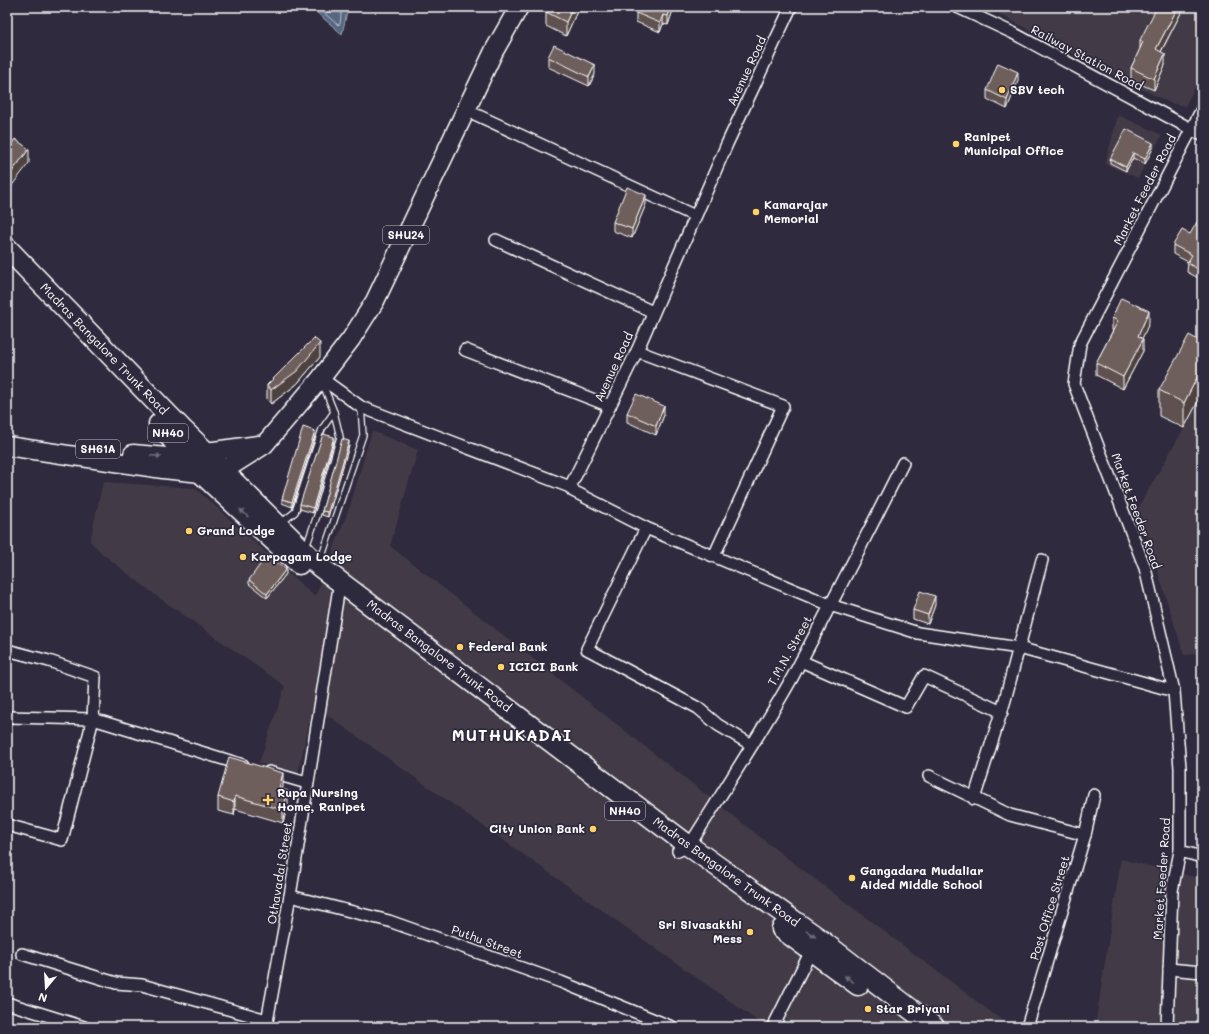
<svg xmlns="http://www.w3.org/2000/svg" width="1209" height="1034" font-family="Mali,sans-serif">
	<rect width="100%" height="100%" fill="#2f2a3d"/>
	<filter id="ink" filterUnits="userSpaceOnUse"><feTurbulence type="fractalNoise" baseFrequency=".025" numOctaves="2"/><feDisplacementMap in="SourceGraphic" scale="8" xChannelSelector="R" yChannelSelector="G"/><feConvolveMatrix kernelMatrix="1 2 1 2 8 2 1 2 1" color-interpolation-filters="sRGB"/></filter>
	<g filter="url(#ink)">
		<!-- built -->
		<g fill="#423a46">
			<polygon points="987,7 1202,7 1202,74 1185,106 1170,103 1097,67"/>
			<polygon points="1118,115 1162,135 1138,178 1105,164"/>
			<polygon points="1202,397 1202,653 1184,655 1138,508"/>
			<polygon points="372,431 418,450 390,546 783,855 1011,1027 766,1027 313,705 298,773 259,763 285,686 158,597 104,555 90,541 103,482 195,488 315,597 350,506"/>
			<polygon points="1121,859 1202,879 1202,1027 1095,1027"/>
		</g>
		<!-- water -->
		<polygon fill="#546780" stroke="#98a4b3" points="310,7 345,7 347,12 342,34"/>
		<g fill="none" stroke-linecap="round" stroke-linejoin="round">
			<!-- shore -->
			<polyline stroke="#bbc2cc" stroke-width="1" points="317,7 338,25 340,24 342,7"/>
			<defs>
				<g id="lane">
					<polyline points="281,523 295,512 322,429 334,412 322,382"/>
					<polyline points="306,547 319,510 340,437 334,412"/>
					<polyline points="320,562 363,435 361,407"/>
				</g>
				<g id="street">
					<polyline points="957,7 1013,33 1202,135"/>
					<polyline points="466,110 695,216"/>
					<polyline points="496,240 653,312"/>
					<polyline points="465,350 610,406"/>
					<polyline points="637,351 783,406 714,556"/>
					<polyline points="321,378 361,407 570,487 637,351 727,144 791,7"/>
					<polyline points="570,487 573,491 646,528 587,649 698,708 718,725 752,745"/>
					<polyline points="646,528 830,605 918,633 1019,648 1174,691"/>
					<polyline points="7,650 49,661 95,677 93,719 62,840 7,825"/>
					<polyline points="801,661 906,707 924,676 1002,712"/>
					<polyline points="7,717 93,719 243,765"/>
					<polyline points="269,772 307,783"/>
					<polyline points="929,776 1010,815 1085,835"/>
					<polyline points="974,799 1005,700 1042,560"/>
					<path d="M678,851L689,846C724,790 760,735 792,678C830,607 867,535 903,463"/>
					<polyline points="1180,851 1202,857"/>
					<polyline points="290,896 389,921 561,982 672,1027"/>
					<polyline points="22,954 116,983 142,985 267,1020"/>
					<polyline points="1169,969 1202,972"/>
					<polyline points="7,1003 84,1027"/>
					<polyline points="266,1027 290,896 340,581"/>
					<polyline points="773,1027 811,951"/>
					<polyline points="1027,1027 1085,835 1094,795"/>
					<polyline points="1167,1027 1172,891 1180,851 1180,768 1174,691 1145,568 1074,384 1080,344 1202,109"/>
				</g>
				<g id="primary">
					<polyline points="7,446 163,469 201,473 223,471 264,445 321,378 351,339 375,301 494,51 519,7"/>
					<polyline points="133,454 190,459 206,452 259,445"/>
				</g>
				<g id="highway">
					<polyline points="7,248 182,429 206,452 223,471 319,566 689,846 818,938 934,1027"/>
					<polyline points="159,424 201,473 299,564"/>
					<polyline points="782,929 858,985"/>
				</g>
			</defs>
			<!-- lane casing -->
			<use href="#lane" stroke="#fff" stroke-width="8"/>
			<!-- street casing -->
			<use href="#street" stroke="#fff" stroke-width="14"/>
			<!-- primary casing -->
			<use href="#primary" stroke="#fff" stroke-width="21"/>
			<!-- highway casing -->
			<use href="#highway" stroke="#fff" stroke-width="23"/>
			<!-- lane -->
			<use href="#lane" stroke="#2f2a3d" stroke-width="5.5"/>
			<!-- street -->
			<use href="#street" stroke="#2f2a3d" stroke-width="11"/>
			<!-- primary -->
			<use href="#primary" stroke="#2f2a3d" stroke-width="18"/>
			<!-- highway -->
			<use href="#highway" stroke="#2f2a3d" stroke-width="20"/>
		</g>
		<!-- wall -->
		<g fill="#5f514f" stroke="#fff">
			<polygon points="549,7 579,7 566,36 546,26 546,12"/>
			<polygon points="674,7 668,25 663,24 660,32 636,22 636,13"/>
			<polygon points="1184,7 1161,52 1165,65 1154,90 1131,80 1131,68 1140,49 1140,40"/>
			<polygon points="548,57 595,74 589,86 548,67"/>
			<polygon points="1018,81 1007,109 987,99 987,90"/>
			<polygon points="1153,148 1145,164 1133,158 1126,171 1110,163 1110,159"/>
			<polygon points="646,204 632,238 613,231 613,222"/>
			<polygon points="1202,225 1202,280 1187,272 1188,262 1173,254 1173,245 1190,234"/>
			<polygon points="1112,318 1149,323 1142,338 1143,351 1123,389 1096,375 1096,363 1113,330 1112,330"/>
			<polygon points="1202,342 1202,394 1184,428 1159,416 1159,390"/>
			<polygon points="320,357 297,384 271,404 267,399 267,385"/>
			<polygon points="627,413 664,415 656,435 627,422"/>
			<polygon points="315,436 292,507 282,503 282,499"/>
			<polygon points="334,441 313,513 300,509 300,504"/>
			<polygon points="349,446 328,517 322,515 322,511"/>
			<polygon points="286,574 267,598 249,584 249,580"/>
			<polygon points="935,605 928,624 913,619 913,610"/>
			<polygon points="283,786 282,789 288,804 283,823 235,809 234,815 218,811 218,797"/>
			<polygon points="1202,911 1202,929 1200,928 1200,919"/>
		</g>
		<!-- shaded-wall -->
		<g fill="#4d4240" stroke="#fff">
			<polygon points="573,7 579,7 566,36 566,22"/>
			<polygon points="671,7 674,7 668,25 668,16"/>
			<polygon points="1178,7 1184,7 1156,61 1156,49"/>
			<polygon points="663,15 663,24 660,32 660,23"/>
			<polygon points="1165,54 1165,65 1154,90 1154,79"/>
			<polygon points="595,65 595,74 589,86 589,77"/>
			<polygon points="1018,72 1018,81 1007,109 1007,100"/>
			<polygon points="1153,143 1153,148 1145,164 1145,159"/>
			<polygon points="29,149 29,163 7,192 7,178"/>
			<polygon points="1133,153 1133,158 1126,171 1126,167"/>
			<polygon points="646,195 646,204 632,238 632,229"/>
			<polygon points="1149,311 1149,323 1138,348 1138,336"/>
			<polygon points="1143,339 1143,351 1123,389 1123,377"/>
			<polygon points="320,343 320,357 297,384 271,404 271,390"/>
			<polygon points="1202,368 1202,394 1184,428 1184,403"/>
			<polygon points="664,406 664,415 656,435 656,426"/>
			<polygon points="315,431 315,436 292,507 292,502"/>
			<polygon points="334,437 334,441 313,513 313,508"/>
			<polygon points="349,441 349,446 328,517 328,512"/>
			<polygon points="286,569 286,574 267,598 267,594"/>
			<polygon points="935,596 935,605 928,624 928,615"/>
			<polygon points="283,773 283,786 279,801 279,788"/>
			<polygon points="288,791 288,804 283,823 283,810"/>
			<polygon points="235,796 235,809 234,815 234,802"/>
		</g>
		<!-- building -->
		<g fill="#6e5e5c" stroke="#fff">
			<polygon points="549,7 573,7 566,22 546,12"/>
			<polygon points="638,7 671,7 668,16 663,15 660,23 636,13"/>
			<polygon points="1157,7 1178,7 1156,49 1165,54 1154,79 1131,68 1143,42 1140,40"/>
			<polygon points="554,45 595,65 589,77 548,57"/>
			<polygon points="998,63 1018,72 1007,100 987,90"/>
			<polygon points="1126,129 1153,143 1145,159 1133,153 1126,167 1110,159"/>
			<polygon points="15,139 29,149 7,178 7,150"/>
			<polygon points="627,187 646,195 632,229 613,222"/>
			<polygon points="1197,222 1202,225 1202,271 1187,263 1192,255 1173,245 1182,230 1190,234"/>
			<polygon points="1121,298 1149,311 1138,336 1143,339 1123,377 1096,363 1118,321 1112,318"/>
			<polygon points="1189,335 1202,342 1202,368 1184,403 1159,390"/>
			<polygon points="314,338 320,343 297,371 271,390 267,385"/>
			<polygon points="636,394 664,406 656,426 627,413"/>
			<polygon points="303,427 315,431 292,502 282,499"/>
			<polygon points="323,434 334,437 313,508 300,504"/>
			<polygon points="342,439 349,441 328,512 322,511"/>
			<polygon points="267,555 286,569 267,594 249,580"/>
			<polygon points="920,591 935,596 928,615 913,610"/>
			<polygon points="229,757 283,773 279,788 288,791 283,810 235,796 234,802 218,797"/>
			<polygon points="1202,911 1202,920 1200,919"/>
		</g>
		<!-- one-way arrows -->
		<defs><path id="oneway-solid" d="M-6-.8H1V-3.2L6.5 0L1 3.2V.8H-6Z"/></defs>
		<g fill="#6d6a77">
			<use href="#oneway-solid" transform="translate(156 456) rotate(5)"/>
			<use href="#oneway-solid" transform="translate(244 513) rotate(-137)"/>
			<use href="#oneway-solid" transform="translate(811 934) rotate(33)"/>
			<use href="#oneway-solid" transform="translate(849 979) rotate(-144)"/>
		</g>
	</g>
	<!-- markers -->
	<g fill="#ffd166" stroke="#2f2a3d" stroke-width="1.5">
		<circle cx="1002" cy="90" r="4"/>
		<circle cx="956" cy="144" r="4"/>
		<circle cx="756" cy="212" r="4"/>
		<circle cx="189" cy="531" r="4"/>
		<circle cx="243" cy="557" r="4"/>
		<circle cx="460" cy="647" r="4"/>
		<circle cx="501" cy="667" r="4"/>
		<path d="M266 794h4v4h4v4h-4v4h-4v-4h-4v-4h4z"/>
		<circle cx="593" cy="829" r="4"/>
		<circle cx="852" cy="878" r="4"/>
		<circle cx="750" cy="932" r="4"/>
		<circle cx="868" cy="1009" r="4"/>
	</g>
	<g text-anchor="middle" stroke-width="3.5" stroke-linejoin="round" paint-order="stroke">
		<!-- shield labels -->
		<g fill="#2f2a3d" stroke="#c1bfc5" stroke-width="1">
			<rect x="383" y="226" width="46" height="18" rx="3"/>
			<rect x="148" y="424" width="40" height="18" rx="3"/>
			<rect x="76" y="440" width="44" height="18" rx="3"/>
			<rect x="605" y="802" width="40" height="18" rx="3"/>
		</g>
		<g font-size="11" font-weight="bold" fill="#fff">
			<text x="406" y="239">SHU24</text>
			<text x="168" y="437">NH40</text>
			<text x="98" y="453">SH61A</text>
			<text x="625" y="815">NH40</text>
		</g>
		<!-- street labels -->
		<g font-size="12" fill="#fff" stroke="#2f2a3d">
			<text transform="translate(1087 58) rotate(28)" y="4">Railway Station Road</text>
			<text transform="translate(747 71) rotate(-65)" y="4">Avenue Road</text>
			<text transform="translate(1145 190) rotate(-63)" y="4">Market Feeder Road</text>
			<text transform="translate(104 349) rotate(46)" y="4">Madras Bangalore Trunk Road</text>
			<text transform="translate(614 367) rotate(-65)" y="4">Avenue Road</text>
			<text transform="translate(1136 511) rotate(70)" y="4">Market Feeder Road</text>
			<text transform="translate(790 651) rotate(-61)" y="4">T.M.N. Street</text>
			<text transform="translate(439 656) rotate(37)" y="4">Madras Bangalore Trunk Road</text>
			<text transform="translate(726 872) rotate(36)" y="4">Madras Bangalore Trunk Road</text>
			<text transform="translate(280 873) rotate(-81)" y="4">Othavadai Street</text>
			<text transform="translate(1162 879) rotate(-86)" y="4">Market Feeder Road</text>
			<text transform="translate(1050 908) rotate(-73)" y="4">Post Office Street</text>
			<text transform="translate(487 942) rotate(20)" y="4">Puthu Street</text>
		</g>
		<!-- poi labels -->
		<g font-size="12" font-weight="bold" fill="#fff" stroke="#2f2a3d" text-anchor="start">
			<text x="1010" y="94">SBV tech</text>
			<text x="964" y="141">Ranipet<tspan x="964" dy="14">Municipal Office</tspan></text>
			<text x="764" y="209">Kamarajar<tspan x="764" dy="14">Memorial</tspan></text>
			<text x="197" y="535">Grand Lodge</text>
			<text x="251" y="561">Karpagam Lodge</text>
			<text x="468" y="651">Federal Bank</text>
			<text x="509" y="671">ICICI Bank</text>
			<text x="277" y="797">Rupa Nursing<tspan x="277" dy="14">Home, Ranipet</tspan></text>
			<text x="585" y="833" text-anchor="end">City Union Bank</text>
			<text x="860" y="875">Gangadara Mudaliar<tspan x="860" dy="14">Aided Middle School</tspan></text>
			<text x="742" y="929" text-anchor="end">Sri Sivasakthi<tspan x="742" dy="14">Mess</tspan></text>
			<text x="876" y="1013">Star Briyani</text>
		</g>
		<!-- district labels -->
		<g font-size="16" font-weight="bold" letter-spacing="1" fill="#fff" stroke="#2f2a3d">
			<text x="512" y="741">MUTHUKADAI</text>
		</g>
	</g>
	<!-- margin -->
	<rect width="1209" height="1034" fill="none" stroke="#2f2a3d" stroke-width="24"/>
	<rect x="12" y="12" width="1185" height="1010" fill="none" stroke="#fff" stroke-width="1.5" filter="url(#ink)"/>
	<!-- north arrow -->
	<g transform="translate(46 988) rotate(198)" stroke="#2f2a3d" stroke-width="3" paint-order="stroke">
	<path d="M0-3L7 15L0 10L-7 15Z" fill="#ffffff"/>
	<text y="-6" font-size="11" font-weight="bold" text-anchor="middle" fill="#ffffff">N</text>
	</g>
</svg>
